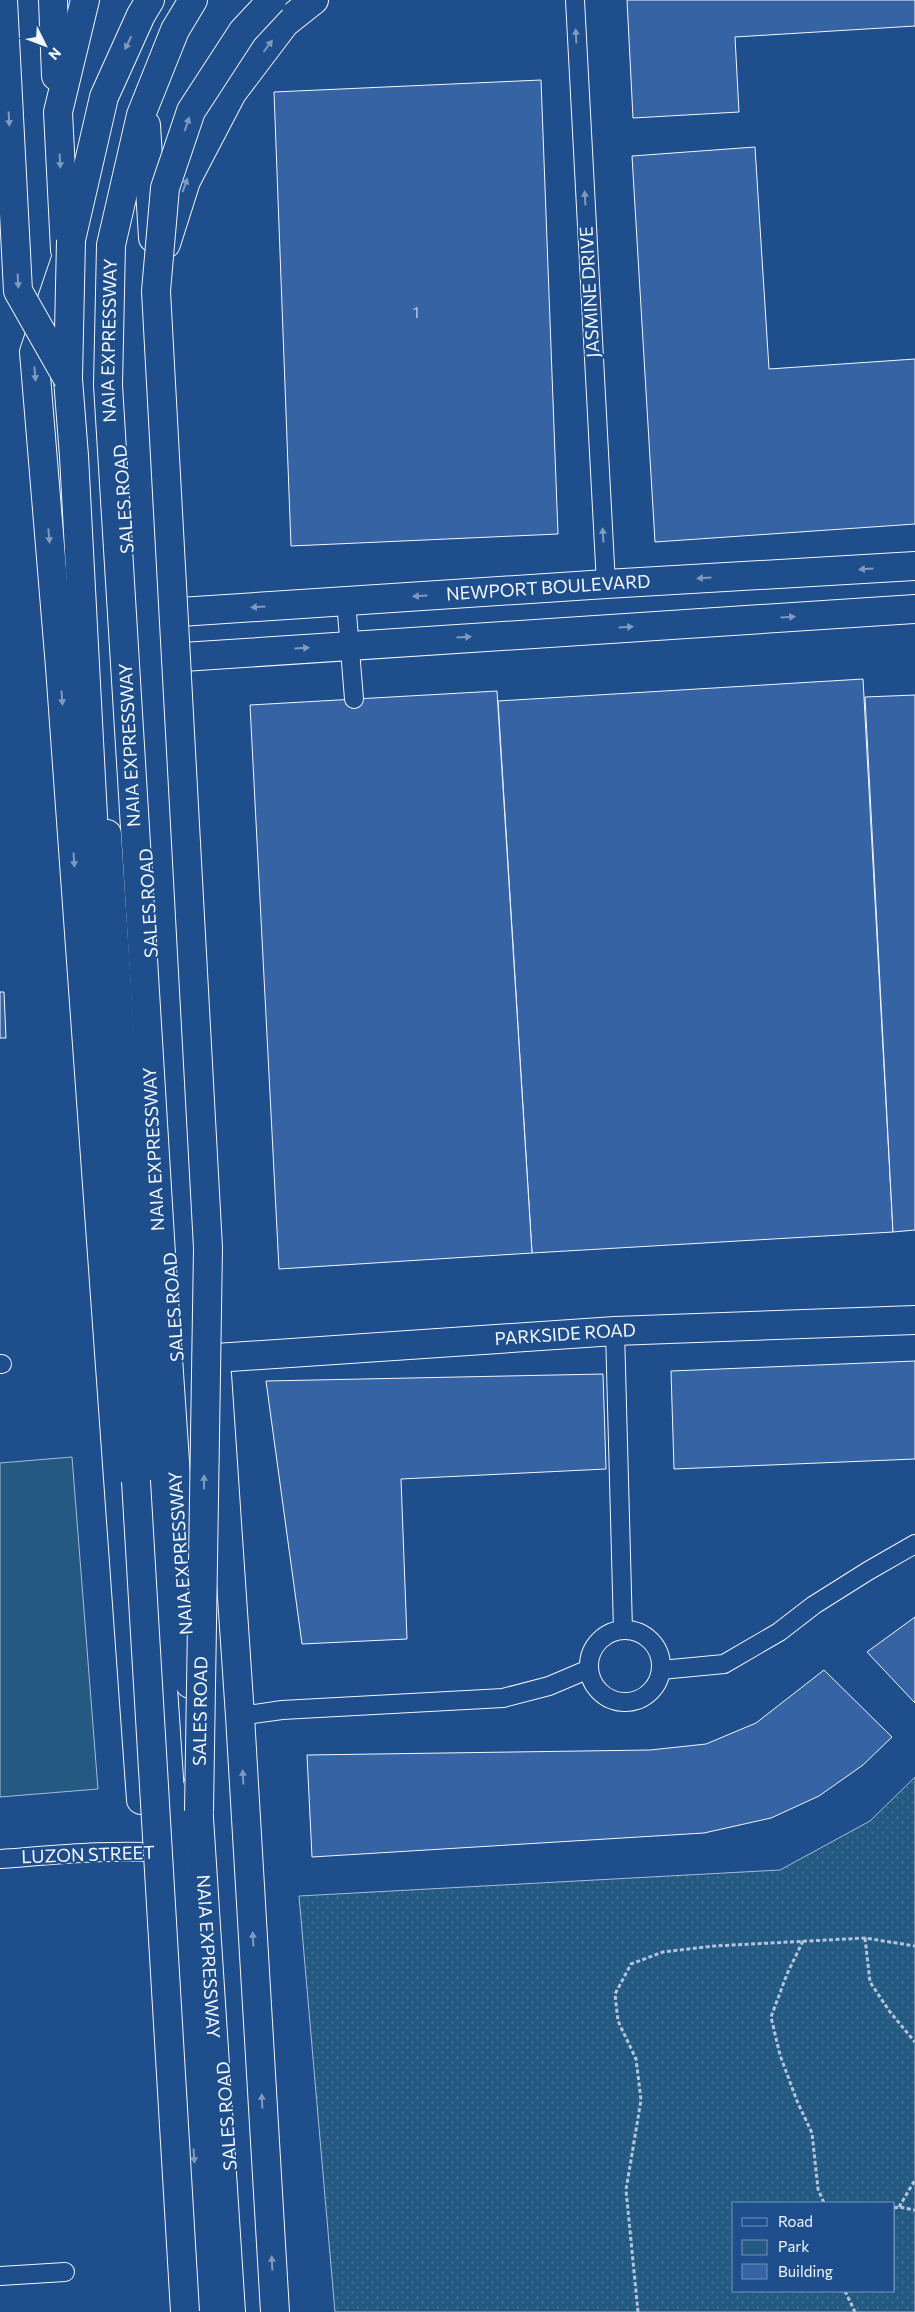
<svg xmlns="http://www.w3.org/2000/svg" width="915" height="2312" font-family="Commissioner,sans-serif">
	<defs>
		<pattern id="grass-dots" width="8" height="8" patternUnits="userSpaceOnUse" patternTransform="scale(1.25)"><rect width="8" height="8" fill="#245a82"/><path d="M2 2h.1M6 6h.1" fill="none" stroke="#447295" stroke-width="1.8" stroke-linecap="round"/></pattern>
	</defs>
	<rect width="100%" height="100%" fill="#1f4e8c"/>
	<!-- grass -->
	<path fill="url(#grass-dots)" stroke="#a8bbd7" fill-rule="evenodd" d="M915,1777V2312H335L299,1896L780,1870L870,1821ZM734,2203H894V2291H734Z"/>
	<!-- park -->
	<polygon fill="#245a82" stroke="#a8bbd7" points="72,1457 98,1789 0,1797 0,1463"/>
	<!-- building -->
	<g fill="#3563a3" stroke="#f2f6ff">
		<polygon points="627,0 915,0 915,26 735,37 739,112 633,118"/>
		<polygon points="541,80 558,534 291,546 274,92"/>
		<polygon points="755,147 769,369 915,359 915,524 655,542 632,156"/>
		<polygon points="863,679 893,1232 532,1253 498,701"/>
		<polygon points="497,691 532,1253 279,1269 250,705"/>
		<polygon points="915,695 915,1230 893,1232 865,697"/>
		<polygon points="0,992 4,992 6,1038 0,1038"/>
		<polygon points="915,1361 915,1459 674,1469 671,1371"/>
		<polygon points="603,1374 606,1469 401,1479 407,1639 302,1644 266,1381"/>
		<polygon points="915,1617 915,1703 867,1652"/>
		<polygon points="824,1670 892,1737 863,1765 819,1796 771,1818 704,1833 312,1857 307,1755 650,1750 706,1744 756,1723"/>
	</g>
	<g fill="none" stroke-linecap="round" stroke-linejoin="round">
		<defs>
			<g id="lane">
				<polyline points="575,0 606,584"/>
				<polyline points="346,601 354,699"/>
				<polyline points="615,1331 623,1630"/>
				<polyline points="0,1364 2,1364"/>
				<circle cx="625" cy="1666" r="36"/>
				<polyline points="661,1670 724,1664 779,1632 814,1605 868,1571 915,1544"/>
				<polyline points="240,1716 282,1710 503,1698 549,1686 589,1669"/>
				<path d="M0,1859C55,1855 111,1849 167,1853"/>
				<polyline points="0,2276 65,2272"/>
			</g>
			<g id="street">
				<path id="s1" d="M216,1358L615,1331L915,1320"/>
			</g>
			<g id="secondary">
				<path id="s2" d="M180,612L606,584L915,566"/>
				<polyline points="183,657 915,609"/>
			</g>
			<g id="primary">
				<polyline points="53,0 56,76"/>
				<polyline points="146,125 153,238"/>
				<polyline points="166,244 186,181 232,93 285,23 314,0"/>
				<polyline points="65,250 58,112 85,0"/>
				<polyline points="65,261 34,352 60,667 141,1800"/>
				<polyline points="107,834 204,2312"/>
				<polyline points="217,1374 240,1716 275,2312"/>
			</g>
			<g id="highway">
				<polyline points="71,240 104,97 141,15 150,0"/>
				<polyline points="68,379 74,456 103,1006 136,1481"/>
				<path id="s3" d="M190,1684L161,1254L108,385L111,245L141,115L175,30L193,0"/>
				<path id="s4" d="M197,1787L231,2312"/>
			</g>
		</defs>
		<!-- lane casing -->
		<use href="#lane" stroke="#f2f6ff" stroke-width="20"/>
		<!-- street casing -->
		<use href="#street" stroke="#f2f6ff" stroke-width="30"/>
		<!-- secondary casing -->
		<use href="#secondary" stroke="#f2f6ff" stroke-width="30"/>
		<!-- primary casing -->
		<use href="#primary" stroke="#f2f6ff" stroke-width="30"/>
		<!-- highway casing -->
		<use href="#highway" stroke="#f2f6ff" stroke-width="30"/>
		<!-- path -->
		<g stroke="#b3c4dc" stroke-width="3" stroke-dasharray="4 2.5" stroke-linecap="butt">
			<polyline points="865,1938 870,1982 890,2012 915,2042"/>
			<polyline points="803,1941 787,1974 771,2017 780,2055 797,2101 812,2133 818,2189 824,2203"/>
			<polyline points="899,2207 915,2180"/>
			<polyline points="894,2208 899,2207 915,2210"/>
			<polyline points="845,2291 855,2312"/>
			<polyline points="638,2312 626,2190 641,2100 636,2059 618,2021 615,1994 631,1964 663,1952 714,1946 865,1938 915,1946"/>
		</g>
		<!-- lane -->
		<use href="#lane" stroke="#1f4e8c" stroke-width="18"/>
		<!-- street -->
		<use href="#street" stroke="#1f4e8c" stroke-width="28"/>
		<!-- secondary -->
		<use href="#secondary" stroke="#1f4e8c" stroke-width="28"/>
		<!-- primary -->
		<use href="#primary" stroke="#1f4e8c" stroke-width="28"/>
		<!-- highway -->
		<use href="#highway" stroke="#1f4e8c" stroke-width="28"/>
		<defs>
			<g id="highway-bridge">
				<polyline points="3,0 18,291 68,379"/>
				<polyline points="68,378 71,240"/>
				<polyline points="136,1481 185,2312"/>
				<path id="s5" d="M199,1811L208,1248L156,291L165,188L191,111L243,31L272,0"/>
			</g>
		</defs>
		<!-- highway-bridge casing -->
		<use href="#highway-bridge" stroke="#f2f6ff" stroke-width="30" stroke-linecap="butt"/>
		<!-- highway-bridge -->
		<use href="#highway-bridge" stroke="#1f4e8c" stroke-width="28"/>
	</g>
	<!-- one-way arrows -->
	<defs><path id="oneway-solid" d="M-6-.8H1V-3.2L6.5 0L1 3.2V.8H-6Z" transform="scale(1.25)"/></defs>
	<g fill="#7e9ac0">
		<use href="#oneway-solid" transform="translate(576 36) rotate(-93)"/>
		<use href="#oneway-solid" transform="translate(128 43) rotate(115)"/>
		<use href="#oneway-solid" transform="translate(268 46) rotate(-53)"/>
		<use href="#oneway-solid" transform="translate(9 119) rotate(87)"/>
		<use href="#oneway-solid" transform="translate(187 124) rotate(-71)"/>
		<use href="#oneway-solid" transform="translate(60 161) rotate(87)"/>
		<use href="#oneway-solid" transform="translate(185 185) rotate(-70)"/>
		<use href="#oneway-solid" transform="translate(585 198) rotate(-93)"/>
		<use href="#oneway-solid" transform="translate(18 281) rotate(87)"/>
		<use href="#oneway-solid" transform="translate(35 374) rotate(85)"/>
		<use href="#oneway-solid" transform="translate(603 535) rotate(-93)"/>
		<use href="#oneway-solid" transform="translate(49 536) rotate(85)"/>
		<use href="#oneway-solid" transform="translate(866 569) rotate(177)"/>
		<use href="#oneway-solid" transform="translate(704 578) rotate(177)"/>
		<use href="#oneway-solid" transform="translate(420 596) rotate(176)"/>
		<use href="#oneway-solid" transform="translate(258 607) rotate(176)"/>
		<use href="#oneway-solid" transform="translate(788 617) rotate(-4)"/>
		<use href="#oneway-solid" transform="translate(626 627) rotate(-4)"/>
		<use href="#oneway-solid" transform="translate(464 637) rotate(-4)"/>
		<use href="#oneway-solid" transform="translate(302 648) rotate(-4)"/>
		<use href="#oneway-solid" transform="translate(62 698) rotate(86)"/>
		<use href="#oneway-solid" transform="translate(74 860) rotate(86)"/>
		<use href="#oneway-solid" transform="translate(204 1482) rotate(-89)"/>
		<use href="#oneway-solid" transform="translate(243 1777) rotate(-93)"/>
		<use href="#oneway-solid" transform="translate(253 1939) rotate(-93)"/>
		<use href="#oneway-solid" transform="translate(262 2101) rotate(-93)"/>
		<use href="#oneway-solid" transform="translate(194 2156) rotate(86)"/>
		<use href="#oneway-solid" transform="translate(272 2263) rotate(-93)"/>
	</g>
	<g text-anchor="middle" stroke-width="4" stroke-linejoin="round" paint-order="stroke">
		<!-- number labels -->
		<g font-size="15" fill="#c3d1e8">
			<text x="416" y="318">1</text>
		</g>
		<!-- street labels -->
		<g font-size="18" fill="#f2f6ff" stroke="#1f4e8c">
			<text transform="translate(590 292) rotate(-93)" y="6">JASMINE DRIVE</text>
			<text dy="6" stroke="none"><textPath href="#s3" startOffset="1346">NAIA EXPRESSWAY</textPath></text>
			<text transform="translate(124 499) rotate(-94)" y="6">SALES ROAD</text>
			<text dy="6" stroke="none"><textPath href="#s2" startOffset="369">NEWPORT BOULEVARD</textPath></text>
			<text transform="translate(130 745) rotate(-93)" y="6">NAIA EXPRESSWAY</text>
			<text transform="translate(149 903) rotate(-93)" y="6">SALES ROAD</text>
			<text transform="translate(154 1149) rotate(-93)" y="6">NAIA EXPRESSWAY</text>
			<text transform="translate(174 1307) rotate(-94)" y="6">SALES ROAD</text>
			<text dy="6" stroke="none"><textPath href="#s1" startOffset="350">PARKSIDE ROAD</textPath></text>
			<text transform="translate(181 1553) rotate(-94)" y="6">NAIA EXPRESSWAY</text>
			<text dy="6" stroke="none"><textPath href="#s5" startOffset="100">SALES ROAD</textPath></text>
			<text transform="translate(88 1855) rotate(-2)" y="6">LUZON STREET</text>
			<text dy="6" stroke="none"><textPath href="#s4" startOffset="170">NAIA EXPRESSWAY</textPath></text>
			<text transform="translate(227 2116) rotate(-94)" y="6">SALES ROAD</text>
		</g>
	</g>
	<!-- legend -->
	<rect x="732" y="2202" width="162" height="90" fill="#1f4e8c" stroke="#7391ba"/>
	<rect x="742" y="2218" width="25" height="8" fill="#1f4e8c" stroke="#7391ba"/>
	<text x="778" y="2227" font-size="15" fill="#f2f6ff">Road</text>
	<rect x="742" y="2240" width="25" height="15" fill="#245a82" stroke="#7391ba"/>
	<text x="778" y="2252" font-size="15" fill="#f2f6ff">Park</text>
	<rect x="742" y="2264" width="25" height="15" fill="#3563a3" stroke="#7391ba"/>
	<text x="778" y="2277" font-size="15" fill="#f2f6ff">Building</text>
	<!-- north arrow -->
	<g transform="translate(45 45) rotate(132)" stroke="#1f4e8c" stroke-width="4" paint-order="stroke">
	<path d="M0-4L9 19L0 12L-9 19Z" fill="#f2f6ff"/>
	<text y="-8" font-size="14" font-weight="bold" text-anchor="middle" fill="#f2f6ff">N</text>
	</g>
</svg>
